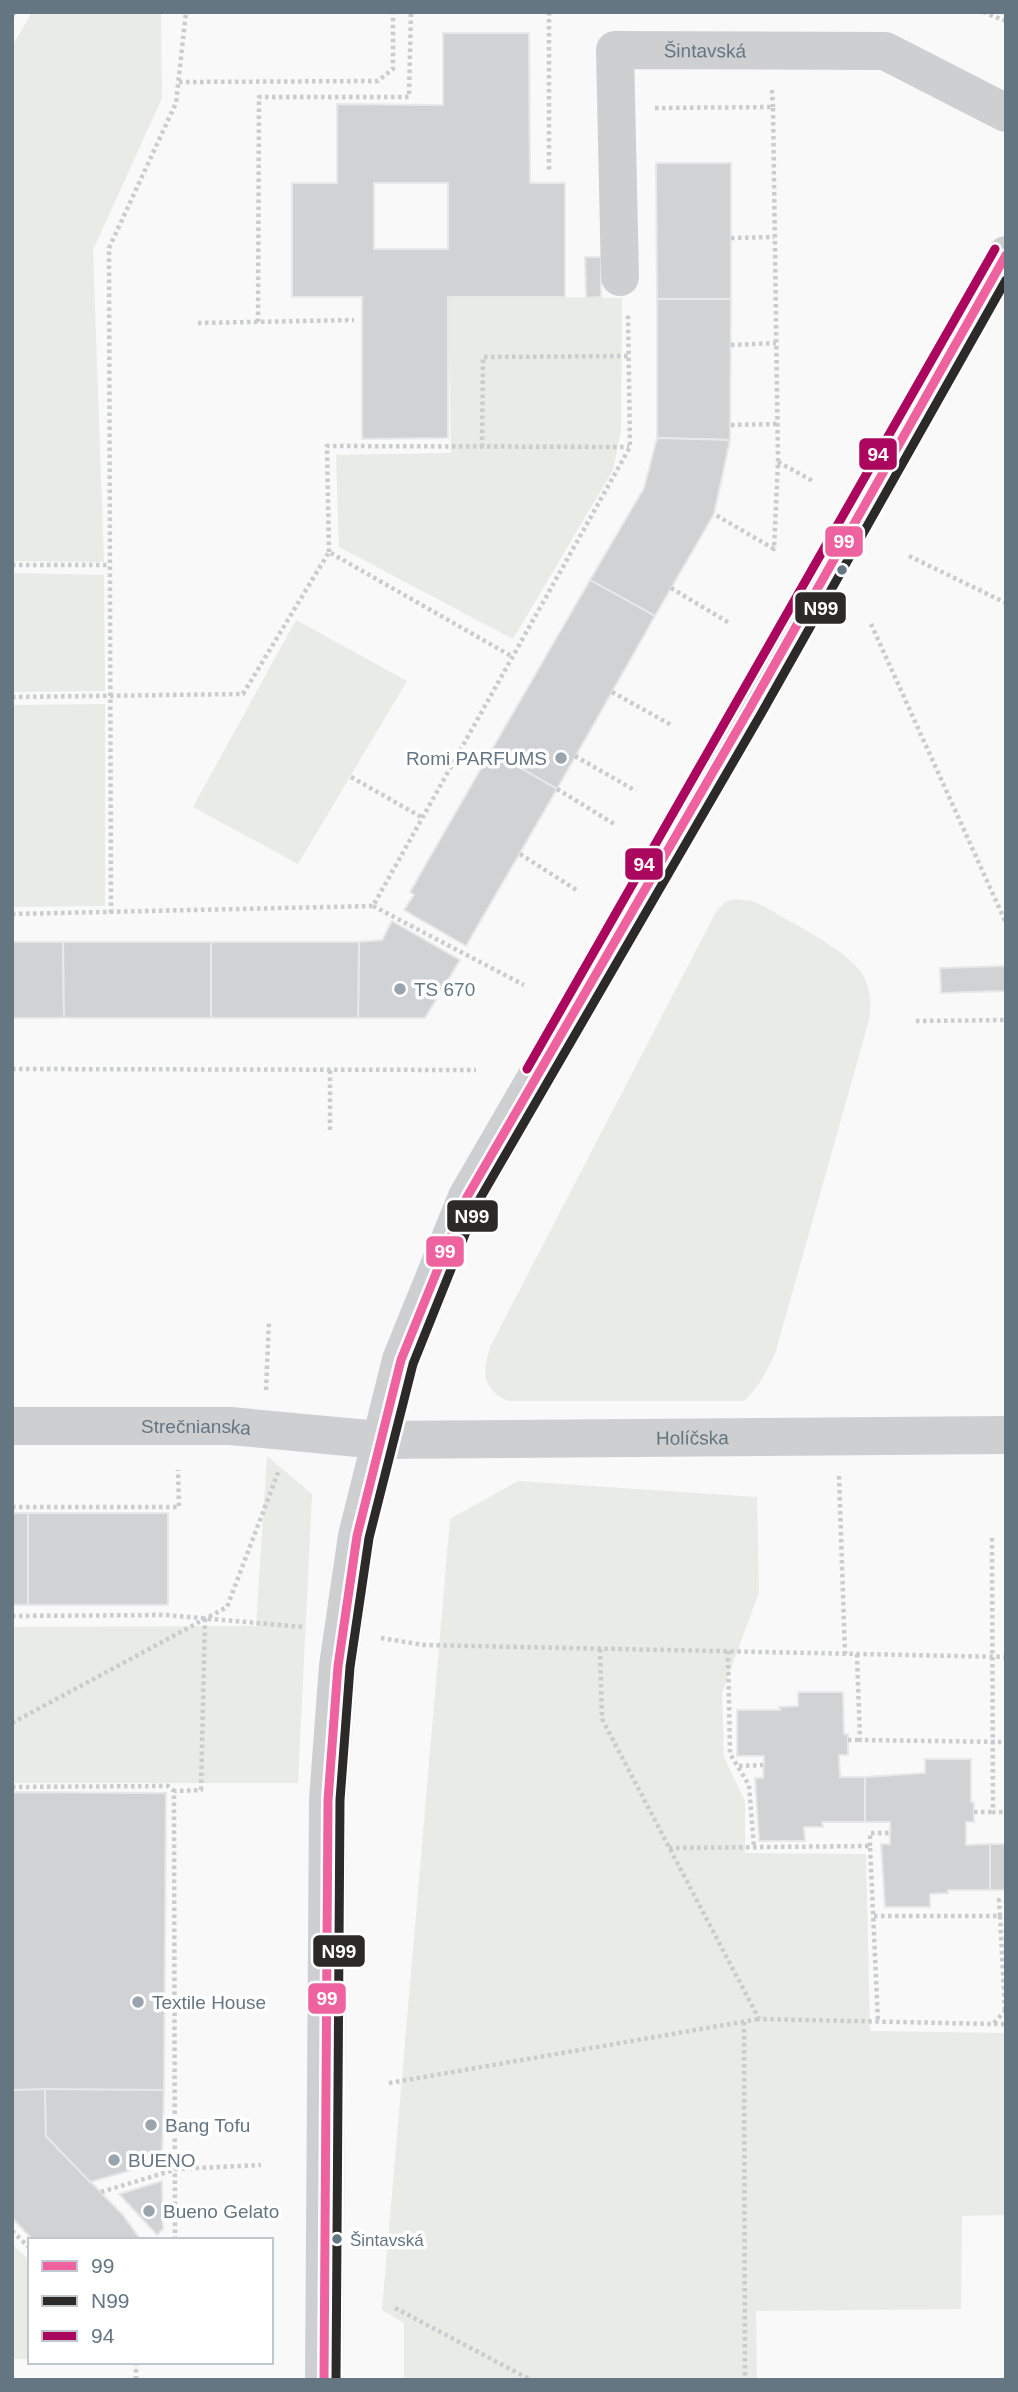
<svg xmlns="http://www.w3.org/2000/svg" width="1018" height="2392" font-family="Arial,sans-serif">
	<rect width="100%" height="100%" fill="#f9f9f9"/>
	<!-- green -->
	<g fill="#e8ebe6">
		<polygon points="32,12 161,12 162,98 93,250 104,562 12,561 12,47"/>
		<polygon points="448,297 622,298 621,431 613,470 513,639 339,547 336,455 451,453"/>
		<polygon points="12,573 104,575 105,691 12,692"/>
		<polygon points="296,620 407,681 298,864 193,807"/>
		<polygon points="105,704 105,906 12,907 12,705"/>
		<path d="M734,899L752,901L765,907C791,923 851,951 864,977C871,991 871,1005 869,1020L775,1354C766,1372 759,1387 744,1401H508C481,1389 482,1370 491,1345L717,910L725,902Z"/>
		<polygon points="267,1456 312,1494 298,1783 12,1783 12,1627 256,1626"/>
		<polygon points="518,1481 757,1497 759,1592 722,1693 724,1757 745,1801 745,1853 866,1854 870,2031 1006,2033 1006,2215 962,2216 961,2309 756,2311 757,2380 404,2380 404,2323 382,2310 450,1519"/>
		<polygon points="12,2244 30,2261 30,2359 12,2359"/>
	</g>
	<!-- building -->
	<g fill="#d0d2d3" stroke="#e8e8e8" stroke-width="2" fill-rule="evenodd">
		<path d="M443,33H529L530,183H565V297H448V438L362,439V297H292V183H337V104L443,105ZM374,183H448V249H374Z"/>
		<polygon points="656,163 731,163 731,299 657,299"/>
		<polygon points="585,257 601,257 601,297 586,298"/>
		<polygon points="657,299 731,299 730,440 657,438"/>
		<polygon points="657,438 730,440 714,514 655,616 590,580 644,488"/>
		<polygon points="590,580 655,616 557,789 491,751"/>
		<polygon points="491,751 557,789 466,946 404,910 414,895 410,892"/>
		<polygon points="392,921 460,960 425,1018 358,1018 359,942 382,940"/>
		<polygon points="12,942 63,942 64,1018 12,1018"/>
		<polygon points="63,942 211,942 211,1018 64,1018"/>
		<polygon points="211,942 359,942 358,1018 211,1018"/>
		<polygon points="1006,966 1006,991 941,993 940,968"/>
		<rect x="12" y="1513" width="16" height="92"/>
		<rect x="28" y="1513" width="140" height="92"/>
		<polygon points="798,1692 843,1692 844,1734 848,1734 848,1755 839,1755 840,1777 865,1777 865,1822 822,1822 823,1827 804,1827 805,1841 759,1841 755,1778 763,1778 764,1756 737,1756 737,1710 780,1710 779,1707 798,1706"/>
		<polygon points="925,1759 971,1759 971,1802 974,1802 974,1822 966,1822 966,1845 990,1844 990,1890 948,1890 948,1893 930,1894 930,1907 885,1907 881,1844 890,1844 890,1822 865,1822 865,1777 925,1773"/>
		<polygon points="12,1792 166,1793 164,2090 12,2090"/>
		<rect x="990" y="1844" width="16" height="46"/>
		<polygon points="45,2089 46,2136 122,2214 141,2240 33,2240 12,2218 12,2090"/>
		<polygon points="45,2089 164,2090 162,2158 153,2164 90,2182 46,2136"/>
		<polygon points="162,2181 163,2229 157,2235 119,2194"/>
	</g>
	<g fill="none" stroke-linecap="round" stroke-linejoin="round">
		<!-- path -->
		<g stroke="#cbcccd" stroke-width="4.5" stroke-dasharray="3.5 3.5" stroke-linecap="butt">
			<polyline points="549,12 549,170"/>
			<polyline points="983,12 1006,21"/>
			<polyline points="12,16 15,12"/>
			<polyline points="179,82 378,81 393,69 393,12"/>
			<polyline points="772,90 773,107"/>
			<polyline points="655,108 773,107 778,462 774,549 714,514"/>
			<polyline points="731,238 774,237"/>
			<polyline points="258,322 259,97 409,97 411,12"/>
			<polyline points="198,323 354,320"/>
			<polyline points="731,345 776,343"/>
			<polyline points="731,425 777,424"/>
			<polyline points="482,447 483,357 629,356"/>
			<polyline points="778,462 813,481"/>
			<polyline points="329,552 327,446 629,447"/>
			<polyline points="909,556 1006,603"/>
			<polyline points="12,565 109,565"/>
			<polyline points="671,588 731,624"/>
			<polyline points="871,624 1006,923"/>
			<polyline points="612,692 673,726"/>
			<polyline points="12,697 243,694 329,552 513,657"/>
			<polyline points="575,756 636,791"/>
			<polyline points="351,777 423,818"/>
			<polyline points="557,789 616,825"/>
			<polyline points="520,854 578,891"/>
			<polyline points="373,906 524,985"/>
			<polyline points="111,913 109,248 176,103 186,12"/>
			<polyline points="12,914 373,906 630,447 628,313"/>
			<polyline points="916,1021 1006,1020"/>
			<polyline points="12,1069 476,1070"/>
			<polyline points="330,1130 330,1069"/>
			<polyline points="266,1390 269,1321"/>
			<polyline points="839,1476 845,1654"/>
			<polyline points="12,1507 179,1507 178,1470"/>
			<polyline points="992,1538 993,1812 1006,1812"/>
			<polyline points="12,1616 166,1615 303,1627"/>
			<polyline points="381,1638 424,1645 1006,1657"/>
			<polyline points="600,1649 602,1719 759,2019 993,2024 1006,2010"/>
			<polyline points="728,1651 730,1754 749,1785 754,1847"/>
			<polyline points="857,1654 860,1740 1006,1742"/>
			<polyline points="12,1723 227,1607 279,1470"/>
			<polyline points="848,1740 860,1740"/>
			<polyline points="739,1766 763,1765"/>
			<polyline points="12,1787 168,1786 174,1791"/>
			<polyline points="974,1812 993,1812"/>
			<polyline points="870,1846 870,1833 890,1833"/>
			<polyline points="669,1848 870,1846 878,2022"/>
			<polyline points="874,1916 1000,1916 1005,2010"/>
			<polyline points="1000,1916 999,1900 1006,1901"/>
			<polyline points="744,2022 745,2380"/>
			<polyline points="994,2024 1006,2024"/>
			<polyline points="389,2083 759,2019"/>
			<polyline points="101,2192 177,2169 261,2165"/>
			<polyline points="12,2231 30,2248"/>
			<polyline points="175,2240 174,1791 201,1790 205,1618"/>
			<polyline points="395,2308 531,2380"/>
			<polyline points="136,2362 136,2380"/>
		</g>
		<!-- minor -->
		<g stroke="#cecfd0" stroke-width="38">
			<path id="s1" d="M620,277L615,50L885,51L1006,113"/>
			<path id="s2" d="M12,1426H230L379,1440L1006,1435"/>
			<polyline points="324,2380 328,1800 338,1666 357,1536 401,1360 467,1197 750,708 1006,255"/>
		</g>
		<defs>
			<polyline id="bus-1" points="324,2380 328,1800 338,1666 357,1536 401,1360 467,1197 750,708 1006,255"/>
			<polyline id="bus-2" points="336,2380 340,1800 350,1667 369,1538 413,1364 478,1202 761,714 1006,280"/>
			<polyline id="bus-3" points="527,1069 995,249"/>
		</defs>
		<!-- bus-1 casing -->
		<use href="#bus-1" stroke="#fff" stroke-width="14"/>
		<!-- bus-2 casing -->
		<use href="#bus-2" stroke="#fff" stroke-width="14"/>
		<!-- bus-3 casing -->
		<use href="#bus-3" stroke="#fff" stroke-width="14"/>
		<!-- bus-1 -->
		<use href="#bus-1" stroke="#ee639f" stroke-width="9"/>
		<!-- bus-2 -->
		<use href="#bus-2" stroke="#2b2a29" stroke-width="9"/>
		<!-- bus-3 -->
		<use href="#bus-3" stroke="#ab075f" stroke-width="9"/>
	</g>
	<!-- markers -->
	<g fill="#657683" stroke="#fff" stroke-width="2.5">
		<circle cx="842" cy="570" r="6"/>
		<circle cx="337" cy="2239" r="6"/>
	</g>
	<g fill="#99a4ac" stroke="#fff" stroke-width="2.5">
		<circle cx="561" cy="758" r="7"/>
		<circle cx="400" cy="989" r="7"/>
		<circle cx="138" cy="2002" r="7"/>
		<circle cx="151" cy="2125" r="7"/>
		<circle cx="114" cy="2160" r="7"/>
		<circle cx="149" cy="2211" r="7"/>
	</g>
	<g text-anchor="middle" stroke-width="7" stroke-linejoin="round" paint-order="stroke">
		<!-- bus labels -->
		<g font-size="17" fill="#657683" stroke="#fff" text-anchor="start">
			<text x="350" y="2246">Šintavská</text>
		</g>
		<!-- street labels -->
		<g font-size="19" fill="#657683" stroke="#fff">
			<text dy="7" stroke="none"><textPath href="#s1" startOffset="317">Šintavská</textPath></text>
			<text dy="7" stroke="none"><textPath href="#s2" startOffset="184">Strečnianska</textPath></text>
			<text dy="7" stroke="none"><textPath href="#s2" startOffset="681">Holíčska</textPath></text>
		</g>
		<!-- poi labels -->
		<g font-size="19" fill="#657683" stroke="#fff" text-anchor="start">
			<text x="547" y="765" text-anchor="end">Romi PARFUMS</text>
			<text x="414" y="996">TS 670</text>
			<text x="152" y="2009">Textile House</text>
			<text x="165" y="2132">Bang Tofu</text>
			<text x="128" y="2167">BUENO</text>
			<text x="163" y="2218">Bueno Gelato</text>
		</g>
	</g>
	<g stroke="#fff" stroke-width="2.5">
		<rect x="858" y="437" width="40" height="34" rx="7" fill="#ab075f"/>
		<rect x="824" y="525" width="40" height="33" rx="7" fill="#ee639f"/>
		<rect x="794" y="591" width="53" height="34" rx="7" fill="#2b2a29"/>
		<rect x="624" y="847" width="40" height="34" rx="7" fill="#ab075f"/>
		<rect x="446" y="1199" width="53" height="34" rx="7" fill="#2b2a29"/>
		<rect x="425" y="1235" width="40" height="33" rx="7" fill="#ee639f"/>
		<rect x="312" y="1934" width="54" height="34" rx="7" fill="#2b2a29"/>
		<rect x="307" y="1982" width="40" height="33" rx="7" fill="#ee639f"/>
	</g>
	<g font-size="19" text-anchor="middle" font-weight="bold" fill="#fff">
		<text x="878" y="461">94</text>
		<text x="844" y="548">99</text>
		<text x="821" y="615">N99</text>
		<text x="644" y="871">94</text>
		<text x="472" y="1223">N99</text>
		<text x="445" y="1258">99</text>
		<text x="339" y="1958">N99</text>
		<text x="327" y="2005">99</text>
	</g>
	<!-- border -->
	<rect width="1018" height="2392" fill="none" stroke="#657683" stroke-width="28"/>
	<!-- legend -->
	<rect x="28" y="2238" width="245" height="126" fill="#ffffff" stroke="#c1c8cd" stroke-width="2"/>
	<rect x="42" y="2261" width="35" height="10" fill="#ee639f" stroke="#c1c8cd" stroke-width="2"/>
	<text x="91" y="2273" font-size="21" fill="#657683">99</text>
	<rect x="42" y="2296" width="35" height="10" fill="#2b2a29" stroke="#c1c8cd" stroke-width="2"/>
	<text x="91" y="2308" font-size="21" fill="#657683">N99</text>
	<rect x="42" y="2331" width="35" height="10" fill="#ab075f" stroke="#c1c8cd" stroke-width="2"/>
	<text x="91" y="2343" font-size="21" fill="#657683">94</text>
</svg>
